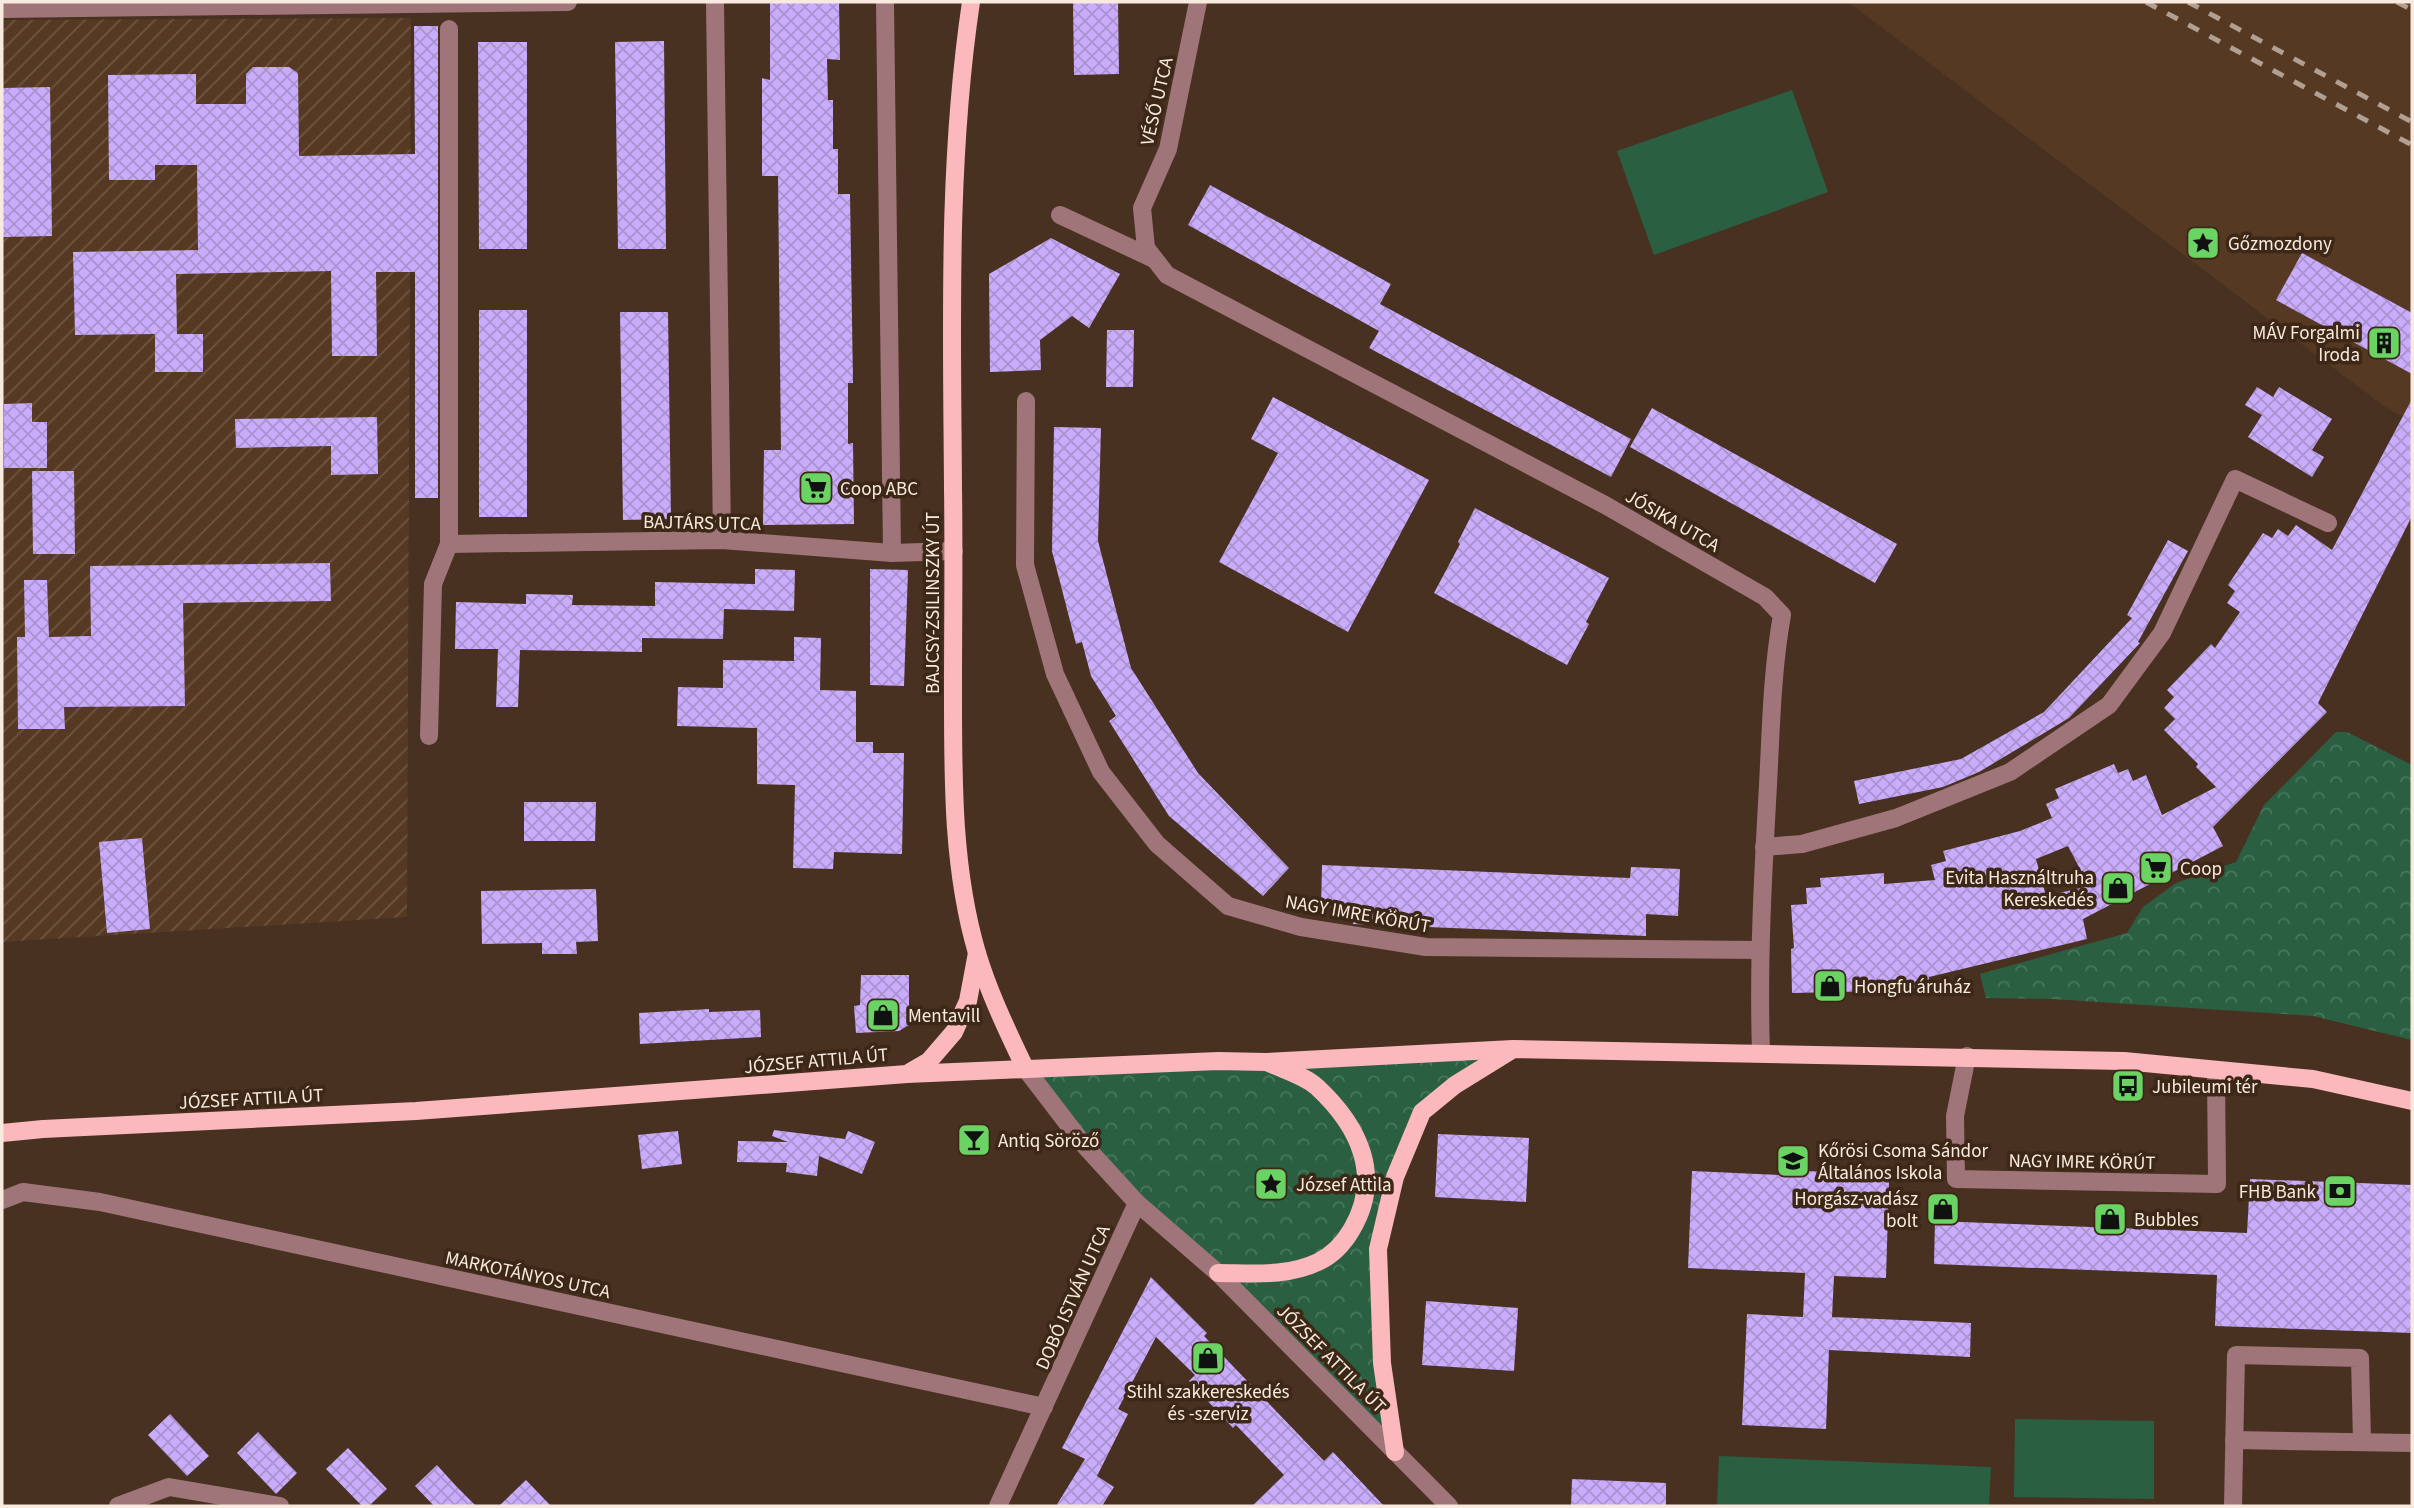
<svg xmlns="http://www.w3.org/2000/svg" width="2414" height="1508" font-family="'Source Sans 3',sans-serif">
	<defs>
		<pattern id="industrial-furrows" width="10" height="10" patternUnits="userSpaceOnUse" patternTransform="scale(1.75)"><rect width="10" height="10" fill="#553922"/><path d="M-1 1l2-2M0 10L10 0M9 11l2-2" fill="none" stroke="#6e5642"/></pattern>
		<pattern id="park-crowns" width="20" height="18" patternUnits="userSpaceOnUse" patternTransform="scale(1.75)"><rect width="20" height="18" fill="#2a6041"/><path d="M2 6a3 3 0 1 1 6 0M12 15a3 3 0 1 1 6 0" fill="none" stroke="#4a775c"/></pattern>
		<pattern id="building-cross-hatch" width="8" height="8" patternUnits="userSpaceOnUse" patternTransform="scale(1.75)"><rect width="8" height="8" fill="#caacfd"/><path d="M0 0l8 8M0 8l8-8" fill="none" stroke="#aa92ce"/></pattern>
	</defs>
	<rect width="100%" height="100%" fill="#483120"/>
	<!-- built -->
	<polygon fill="#553922" points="1848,2 2412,2 2412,422 2384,406"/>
	<!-- industrial -->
	<polygon fill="url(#industrial-furrows)" points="411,18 407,917 2,942 2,20"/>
	<!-- grass -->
	<g fill="#2a6041">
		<polygon points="1792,90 1828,192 1654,255 1617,151"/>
		<polygon points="2015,1419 2154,1421 2154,1499 2014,1497"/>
		<polygon points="1719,1456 1991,1467 1989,1506 1717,1506"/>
	</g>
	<!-- park -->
	<g fill="url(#park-crowns)">
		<polygon points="2336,732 2347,732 2412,765 2412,1040 2313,1016 2052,999 1986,998 1980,974 2127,933 2143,907 2176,883 2236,862 2264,805"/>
		<polygon points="1512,1049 1422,1112 1378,1249 1395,1452 1137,1203 1025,1068"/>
	</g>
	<!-- building -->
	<g fill="url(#building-cross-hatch)" fill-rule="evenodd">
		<polygon points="770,2 839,2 840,60 827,59 828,100 833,100 833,149 838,149 838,194 850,194 853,383 848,383 848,444 853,443 854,524 763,525 764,450 781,450 778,176 762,176 762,78 770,80"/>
		<polygon points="1073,2 1118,2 1119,74 1074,75"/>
		<polygon points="414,26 438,26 438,498 415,498 415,272 376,272 377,356 332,356 331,271 176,274 177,334 203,334 203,372 155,372 155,334 75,335 73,252 198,250 197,165 155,165 155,180 109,180 108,75 196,74 196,104 246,104 246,74 253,67 289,67 298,73 299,156 415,154"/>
		<polygon points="664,41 666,249 618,249 615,42"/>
		<polygon points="478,42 527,42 527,249 479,249"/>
		<polygon points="50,87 52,236 3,237 2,88"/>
		<polygon points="1210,185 1391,284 1380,304 1631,439 1611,477 1369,348 1379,331 1188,225"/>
		<polygon points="1051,238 1120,274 1089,328 1072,316 1040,340 1041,370 990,372 989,274"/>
		<polygon points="2302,253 2412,313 2412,374 2276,300"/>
		<rect x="479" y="310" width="48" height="207"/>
		<polygon points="620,312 668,312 671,519 623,520"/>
		<polygon points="1107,330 1134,330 1133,387 1106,387"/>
		<polygon points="2257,387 2273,397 2279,387 2332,419 2312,450 2324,457 2312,477 2248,437 2262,415 2245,405"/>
		<polygon points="1273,397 1429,480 1348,632 1219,562 1278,453 1251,439"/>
		<path d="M2412,399V516L2318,703L2327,712L2213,827L2223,846L2083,919L2087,939L1929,977V990L1792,993L1791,949L1794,948L1791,905L1807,904L1806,888L1821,887L1820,878L1884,873V884L1935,880L1931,865L1946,861L1943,851L2020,831L2052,818L2046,804L2059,798L2055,789L2114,764L2118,773L2128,769L2133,781L2146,775L2162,815L2216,787L2196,767L2198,764L2164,730L2175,719L2164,708L2174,697L2167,690L2211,644L2215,648L2240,612L2227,603L2235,591L2228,585L2263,533L2272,538L2278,529L2288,536L2296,525L2332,550ZM2068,846L2089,886L2046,896L2036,859Z"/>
		<polygon points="32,403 32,422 47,422 47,468 4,468 4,404"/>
		<polygon points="1652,408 1897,544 1875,583 1630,447"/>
		<polygon points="377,417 378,474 331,475 331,446 236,448 235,419"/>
		<polygon points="1054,427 1101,428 1098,541 1131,668 1198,773 1289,868 1263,896 1169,816 1109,721 1116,716 1091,676 1082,642 1076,644 1052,551"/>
		<polygon points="32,471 74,471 75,554 33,554"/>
		<polygon points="1475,508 1609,578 1586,622 1589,624 1567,665 1434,593 1460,544 1458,542"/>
		<polygon points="2168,540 2188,551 2138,642 2140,643 2069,718 1979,772 1943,787 1859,804 1854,781 1961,759 2044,712 2132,618 2127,615"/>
		<polygon points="330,563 331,601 183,603 185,706 64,707 65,729 18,729 17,637 25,637 24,580 47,580 49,637 91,636 90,566"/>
		<polygon points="755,569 795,570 794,611 724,609 723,639 642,638 642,652 520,650 518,707 496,707 498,649 455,649 456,602 526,604 526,594 573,595 572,605 655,606 655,582 755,584"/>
		<polygon points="870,569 908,570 904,686 870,685"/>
		<polygon points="794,637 821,638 820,690 856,691 856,742 873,742 873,753 904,753 902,854 834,852 833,869 793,868 795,785 757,784 757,728 677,726 678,687 723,688 723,660 794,661"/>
		<polygon points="524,802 596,802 595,841 524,841"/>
		<polygon points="142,838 150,929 107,933 99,842"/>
		<polygon points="1322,865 1630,878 1631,867 1680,869 1678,916 1646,914 1646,936 1353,924 1352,909 1321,907"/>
		<polygon points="596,889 598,941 576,942 577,954 542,954 542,943 482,944 481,891"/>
		<polygon points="861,975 909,975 909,1025 899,1031 856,1033 854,1006 860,1005"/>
		<polygon points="709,1009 709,1012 760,1010 761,1037 640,1044 639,1013"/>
		<polygon points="774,1130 845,1139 848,1131 875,1142 862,1174 819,1156 817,1176 786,1172 787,1163 737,1162 738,1141 788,1142 772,1136"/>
		<polygon points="678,1131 682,1164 642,1169 638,1135"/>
		<polygon points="1438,1134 1529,1138 1526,1202 1435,1197"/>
		<polygon points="1692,1171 1804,1176 1804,1171 1835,1172 1835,1178 1889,1180 1886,1278 1834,1276 1832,1317 1971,1323 1970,1357 1829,1350 1826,1429 1742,1425 1747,1314 1803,1317 1805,1273 1688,1268"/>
		<polygon points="2250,1179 2412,1185 2412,1333 2215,1326 2217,1275 1934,1264 1935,1221 2247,1233"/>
		<polygon points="1151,1277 1207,1333 1204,1336 1324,1461 1333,1452 1384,1506 1252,1506 1284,1475 1236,1425 1233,1428 1189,1381 1195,1375 1156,1337 1118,1409 1128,1414 1097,1476 1114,1487 1102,1506 1056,1506 1085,1459 1062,1448"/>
		<polygon points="1426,1301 1518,1308 1514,1371 1422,1365"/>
		<polygon points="170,1414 209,1456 187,1476 148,1435"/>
		<polygon points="258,1432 297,1473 276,1494 237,1453"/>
		<polygon points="348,1448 387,1489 369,1506 362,1506 326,1469"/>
		<polygon points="437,1465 456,1486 476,1506 434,1506 415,1486"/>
		<polygon points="1572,1479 1666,1483 1666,1506 1571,1506"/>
		<polygon points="526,1480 551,1506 499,1506"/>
	</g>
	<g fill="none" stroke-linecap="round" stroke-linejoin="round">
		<!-- minor -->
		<g stroke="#9f7579" stroke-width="18">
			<polyline points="715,2 722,540"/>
			<polyline points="885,2 892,553"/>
			<path d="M1198,2L1168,149L1142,208L1146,248L1167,275L1605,505L1765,597L1782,615C1772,671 1771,728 1768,785C1763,874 1758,963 1761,1052"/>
			<polyline points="2,9 568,2"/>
			<polyline points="1060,215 1154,259"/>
			<polyline points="1026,401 1025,565 1055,674 1101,772 1157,844 1228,906 1301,927 1426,947 1760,950"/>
			<polyline points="449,544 722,540 892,553 954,551"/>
			<polyline points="429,736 433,584 449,544 449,29"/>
			<polyline points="1764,847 1802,844 1896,818 2010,772 2109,705 2162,633 2235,479 2328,523"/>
			<polyline points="1967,1056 1955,1116 1956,1179 2217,1184 2216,1070"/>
			<polyline points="1025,1068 1084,1145 1137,1203 1218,1273 1449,1506"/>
			<polyline points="2,1200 23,1192 100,1202 1044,1407"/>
			<polyline points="2234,1440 2412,1443"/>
			<polyline points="118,1506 169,1487 280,1506"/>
			<polyline points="998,1506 1137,1203"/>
			<polyline points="2233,1506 2236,1355 2360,1358 2362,1442"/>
		</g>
		<!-- major -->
		<g stroke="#fbb8bd" stroke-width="18">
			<path d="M971,2C947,163 952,326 953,489C954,556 953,623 953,689C953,778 952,868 977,953C989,993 1007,1030 1025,1068"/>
			<polyline points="910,1072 929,1061 954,1032 968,1001 977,953"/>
			<polyline points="2,1133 43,1129 416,1111 907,1074 1218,1061 1266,1062 1513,1049 2124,1061 2313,1079 2412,1101"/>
			<path d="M1218,1273C1252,1273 1287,1277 1318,1262C1333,1255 1344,1243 1352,1229C1383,1176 1359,1126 1317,1087C1305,1076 1284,1070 1269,1063"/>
			<polyline points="1395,1452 1382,1363 1378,1249 1395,1177 1422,1112 1455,1085 1510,1051"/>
		</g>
		<!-- rail -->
		<g stroke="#b19f92" stroke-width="5" stroke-dasharray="12 12" stroke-linecap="butt">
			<polyline points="2146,2 2412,145"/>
			<polyline points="2188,2 2412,122"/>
			<polyline points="2397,2 2412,10"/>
		</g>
	</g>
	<!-- icons -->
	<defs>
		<symbol id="sight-square" viewBox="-11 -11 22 22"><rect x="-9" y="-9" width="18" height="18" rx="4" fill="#6ad363" stroke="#3d2716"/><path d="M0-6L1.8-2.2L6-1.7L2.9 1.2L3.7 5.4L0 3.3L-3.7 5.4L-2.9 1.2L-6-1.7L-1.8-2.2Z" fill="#111"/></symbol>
		<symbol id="building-square" viewBox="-11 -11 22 22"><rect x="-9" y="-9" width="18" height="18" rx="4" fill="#6ad363" stroke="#3d2716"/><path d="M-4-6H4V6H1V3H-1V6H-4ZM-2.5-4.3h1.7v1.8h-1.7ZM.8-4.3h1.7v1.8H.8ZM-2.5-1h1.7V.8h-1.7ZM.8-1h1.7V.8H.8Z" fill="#111"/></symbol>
		<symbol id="supermarket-square" viewBox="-11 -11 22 22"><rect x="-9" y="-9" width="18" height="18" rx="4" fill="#6ad363" stroke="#3d2716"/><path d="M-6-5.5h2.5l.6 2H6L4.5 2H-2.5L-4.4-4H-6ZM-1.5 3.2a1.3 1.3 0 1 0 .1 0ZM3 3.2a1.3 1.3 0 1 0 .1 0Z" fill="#111"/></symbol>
		<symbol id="shop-square" viewBox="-11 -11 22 22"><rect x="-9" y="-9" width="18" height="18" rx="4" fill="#6ad363" stroke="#3d2716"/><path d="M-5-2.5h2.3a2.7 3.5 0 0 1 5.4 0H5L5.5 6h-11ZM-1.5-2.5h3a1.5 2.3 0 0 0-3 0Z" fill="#111"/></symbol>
		<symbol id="bus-square" viewBox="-11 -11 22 22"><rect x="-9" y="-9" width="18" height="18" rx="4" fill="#6ad363" stroke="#3d2716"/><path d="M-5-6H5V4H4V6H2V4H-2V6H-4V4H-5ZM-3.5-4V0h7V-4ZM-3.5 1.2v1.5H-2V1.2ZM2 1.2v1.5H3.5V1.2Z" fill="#111"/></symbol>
		<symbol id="bar-square" viewBox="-11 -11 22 22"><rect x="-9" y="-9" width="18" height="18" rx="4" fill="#6ad363" stroke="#3d2716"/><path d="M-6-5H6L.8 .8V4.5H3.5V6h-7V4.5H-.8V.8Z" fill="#111"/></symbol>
		<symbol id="school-square" viewBox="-11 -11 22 22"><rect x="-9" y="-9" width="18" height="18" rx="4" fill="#6ad363" stroke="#3d2716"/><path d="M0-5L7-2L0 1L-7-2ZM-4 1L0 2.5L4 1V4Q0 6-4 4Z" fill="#111"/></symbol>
		<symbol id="bank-square" viewBox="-11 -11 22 22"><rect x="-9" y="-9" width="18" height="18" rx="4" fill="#6ad363" stroke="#3d2716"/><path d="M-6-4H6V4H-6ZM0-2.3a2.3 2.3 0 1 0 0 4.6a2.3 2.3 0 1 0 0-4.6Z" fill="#111"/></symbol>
	</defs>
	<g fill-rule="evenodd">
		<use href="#sight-square" x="2184" y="224" width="38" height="38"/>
		<use href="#building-square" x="2365" y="324" width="38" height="38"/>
		<use href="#supermarket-square" x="797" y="469" width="38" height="38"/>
		<use href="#supermarket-square" x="2137" y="849" width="38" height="38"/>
		<use href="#shop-square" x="2099" y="869" width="38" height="38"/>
		<use href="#shop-square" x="1811" y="967" width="38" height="38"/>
		<use href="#shop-square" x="864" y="996" width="38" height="38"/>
		<use href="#bus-square" x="2109" y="1067" width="38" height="38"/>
		<use href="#bar-square" x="955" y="1121" width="38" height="38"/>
		<use href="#school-square" x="1774" y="1142" width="38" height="38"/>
		<use href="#sight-square" x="1252" y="1165" width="38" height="38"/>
		<use href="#bank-square" x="2321" y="1172" width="38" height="38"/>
		<use href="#shop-square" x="1924" y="1190" width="38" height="38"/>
		<use href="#shop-square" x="2091" y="1200" width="38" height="38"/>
		<use href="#shop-square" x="1189" y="1339" width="38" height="38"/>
	</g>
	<g text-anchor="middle" stroke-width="7" stroke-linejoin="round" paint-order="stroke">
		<!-- street labels -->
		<g font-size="19" fill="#f9eadf" stroke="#3d2716">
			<text transform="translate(1156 101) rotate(-77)" y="7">VÉSŐ UTCA</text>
			<text transform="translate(1673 520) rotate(30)" y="7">JÓSIKA UTCA</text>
			<text transform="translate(702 522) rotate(1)" y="7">BAJTÁRS UTCA</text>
			<text transform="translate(932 603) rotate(-90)" y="7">BAJCSY-ZSILINSZKY ÚT</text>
			<text transform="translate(1358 913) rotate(10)" y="7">NAGY IMRE KÖRÚT</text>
			<text transform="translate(816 1060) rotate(-5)" y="7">JÓZSEF ATTILA ÚT</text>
			<text transform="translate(251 1098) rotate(-3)" y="7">JÓZSEF ATTILA ÚT</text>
			<text transform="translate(2082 1161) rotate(1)" y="7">NAGY IMRE KÖRÚT</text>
			<text transform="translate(528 1274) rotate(12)" y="7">MARKOTÁNYOS UTCA</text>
			<text transform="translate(1072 1297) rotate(-66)" y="7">DOBÓ ISTVÁN UTCA</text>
			<text transform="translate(1332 1358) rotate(45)" y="7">JÓZSEF ATTILA ÚT</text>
		</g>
		<!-- poi labels -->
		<g font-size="19" fill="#f9eadf" stroke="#3d2716" text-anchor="start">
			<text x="2228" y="250">Gőzmozdony</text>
			<text x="2360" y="339" text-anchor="end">MÁV Forgalmi<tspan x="2360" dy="22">Iroda</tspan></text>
			<text x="840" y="495">Coop ABC</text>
			<text x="2180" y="875">Coop</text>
			<text x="2094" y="884" text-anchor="end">Evita Használtruha<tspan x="2094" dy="22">Kereskedés</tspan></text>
			<text x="1854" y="993">Hongfu áruház</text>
			<text x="908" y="1022">Mentavill</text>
			<text x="2152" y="1093">Jubileumi tér</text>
			<text x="998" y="1147">Antiq Söröző</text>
			<text x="1818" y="1157">Kőrösi Csoma Sándor<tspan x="1818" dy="22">Általános Iskola</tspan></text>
			<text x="1296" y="1191">József Attila</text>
			<text x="2316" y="1198" text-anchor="end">FHB Bank</text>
			<text x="1918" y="1205" text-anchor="end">Horgász-vadász<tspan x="1918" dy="22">bolt</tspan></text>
			<text x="2134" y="1226">Bubbles</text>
			<text x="1208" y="1398" text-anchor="middle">Stihl szakkereskedés<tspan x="1208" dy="22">és -szerviz</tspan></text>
		</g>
	</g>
	<!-- border -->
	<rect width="2414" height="1508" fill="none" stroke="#f9eadf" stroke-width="7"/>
</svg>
